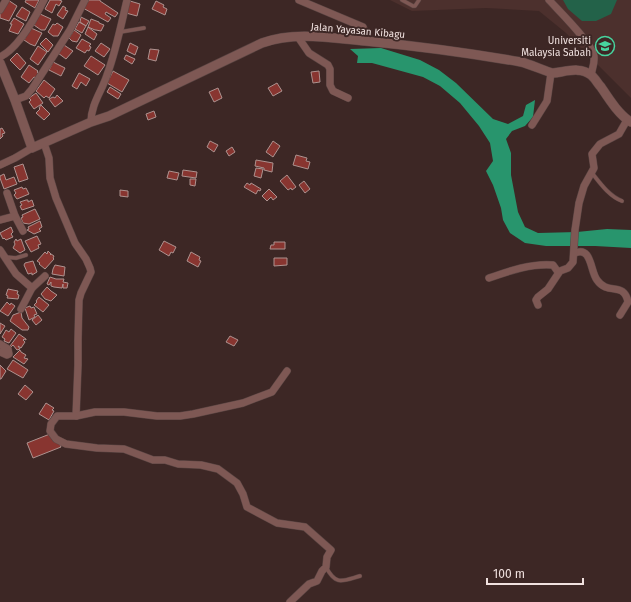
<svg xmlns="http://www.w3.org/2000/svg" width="631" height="602" font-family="'Fira Sans',sans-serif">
	<rect width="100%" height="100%" fill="#3d2725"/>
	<!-- built -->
	<polygon fill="#4c302d" points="390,0 631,0 631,98 566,33 539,11 486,8 412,11"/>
	<!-- green -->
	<polygon fill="#236249" points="563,0 617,0 611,14 596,21 582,21 568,9"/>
	<!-- water -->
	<polygon fill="#28956d" points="381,48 420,60 439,70 456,83 493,119 508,124 523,116 526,105 535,100 533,117 525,126 512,131 506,139 511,153 511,175 518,212 525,227 538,233 577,232 607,229 631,230 631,248 595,246 546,246 525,243 510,233 503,220 501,208 493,185 486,171 493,161 490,143 479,126 460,103 440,86 423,77 372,63 357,63 358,56 350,49"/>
	<!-- building -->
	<g fill="#883530" stroke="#ad928f">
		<polygon points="8,0 17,6 9,21 0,18 0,14"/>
		<polygon points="26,0 39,0 35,8 25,2"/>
		<polygon points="50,0 59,0 62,1 59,6 56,4 52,13 45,9"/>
		<polygon points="89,0 100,0 100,1 118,13 115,17 106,12 105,14 111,18 108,22 83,8"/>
		<polygon points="130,1 140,4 137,16 126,13"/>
		<polygon points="156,1 164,5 163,7 167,9 165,15 152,9"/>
		<polygon points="63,6 66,8 65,10 68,11 63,19 57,15"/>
		<polygon points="22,7 30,12 26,21 16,16"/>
		<polygon points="40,14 51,19 45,30 41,30 34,25"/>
		<polygon points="81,17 89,21 86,26 80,22"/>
		<polygon points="14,18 24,24 18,34 9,31 12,24 10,24"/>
		<polygon points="91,19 99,22 99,23 104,25 101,31 96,30 95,30 88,27"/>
		<polygon points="79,22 86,26 82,33 75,29"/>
		<polygon points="57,23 63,27 58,36 53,36 48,32 53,24 55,25"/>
		<polygon points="88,27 97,34 94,40 85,34"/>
		<polygon points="31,28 42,33 35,46 30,44 24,40"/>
		<polygon points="74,30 81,35 77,42 72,41 69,38"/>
		<polygon points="46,38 53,45 48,52 40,44"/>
		<polygon points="82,39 91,44 89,46 91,47 89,51 87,50 85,53 76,48"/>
		<polygon points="101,43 110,49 104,57 95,51"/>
		<polygon points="130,43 138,47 135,55 127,51"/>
		<polygon points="64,45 73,51 66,59 58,53"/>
		<polygon points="38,46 47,52 38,65 30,59"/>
		<polygon points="150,49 159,50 156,61 148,59"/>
		<polygon points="17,53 26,63 20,70 10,60"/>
		<polygon points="126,55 135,59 132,64 124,59"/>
		<polygon points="91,56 105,65 98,75 84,66"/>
		<polygon points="53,62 65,68 61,76 49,70"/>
		<polygon points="29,65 38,71 37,72 39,74 36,78 34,77 29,83 21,77"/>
		<polygon points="113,71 129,80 122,92 107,83"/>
		<polygon points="319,71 320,82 313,83 311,72"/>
		<polygon points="79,73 90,79 86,86 81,82 77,89 72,86"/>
		<polygon points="44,80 55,89 49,98 46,96 44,98 36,91"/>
		<polygon points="277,83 282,91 273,96 268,88"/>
		<polygon points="110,87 121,94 118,99 107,92"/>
		<polygon points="218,88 222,98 214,102 209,92"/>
		<polygon points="36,93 43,103 34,109 29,102 31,100 29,98"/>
		<polygon points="57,95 63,101 55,107 49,99 53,97 55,98"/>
		<polygon points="41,105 50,114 44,120 36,113 40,109 39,108"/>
		<polygon points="154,111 156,117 148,120 146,114"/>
		<polygon points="2,128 5,133 2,134 3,136 0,139 0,129"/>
		<polygon points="210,141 218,145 214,152 207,147"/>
		<polygon points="273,141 280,146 273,157 266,152"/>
		<polygon points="232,147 235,152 229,156 226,151"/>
		<polygon points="296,155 307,158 306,161 310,162 308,169 293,165"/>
		<polygon points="256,160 273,163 272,172 264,170 264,168 255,166"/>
		<polygon points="23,164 28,179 19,182 14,167"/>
		<polygon points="256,168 263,169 261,178 254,176"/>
		<polygon points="183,170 197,172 196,178 182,176"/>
		<polygon points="169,171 179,173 177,180 167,178"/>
		<polygon points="4,174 6,180 14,177 17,184 4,189 0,178 0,176"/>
		<polygon points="287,175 296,187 292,190 291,188 288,190 280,181"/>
		<polygon points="190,179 196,179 195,186 190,185"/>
		<polygon points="304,181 310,189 305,193 299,185"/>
		<polygon points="247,183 250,185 251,183 261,189 260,191 258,190 256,194 244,187"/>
		<polygon points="22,187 23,189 26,188 29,194 17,199 14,195 16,193 14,190"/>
		<polygon points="269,189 277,197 273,200 271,197 267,201 262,196"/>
		<polygon points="120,190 128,191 128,197 120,196"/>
		<polygon points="26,200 28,200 28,202 32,200 34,206 22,210 20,206 22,205 20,202"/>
		<polygon points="35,209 40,219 29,224 23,223 21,218 23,217 22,215"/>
		<polygon points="40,221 42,227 39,229 41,231 34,234 27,230 29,229 28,227"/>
		<polygon points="11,227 13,232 11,234 13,237 6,240 4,238 3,239 0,233"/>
		<polygon points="37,236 41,244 38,245 39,248 31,252 25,241"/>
		<polygon points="16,239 17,241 21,239 25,250 20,253 13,248 15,244 14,242"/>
		<polygon points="164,241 176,247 173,253 171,252 169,256 159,250"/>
		<polygon points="274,242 285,242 285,249 270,249 271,245 274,245"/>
		<polygon points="48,251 51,254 50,255 51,254 54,256 53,258 54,259 45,269 39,264 40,263 37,261 45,252 47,254"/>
		<polygon points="191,252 200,257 199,260 201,261 198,267 187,261"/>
		<polygon points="274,258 287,258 287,265 274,266"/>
		<polygon points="33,261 37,272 32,275 32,273 28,274 24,265 25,263"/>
		<polygon points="55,265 65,267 64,276 52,274 53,269"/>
		<polygon points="50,277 56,279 64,279 63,282 68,283 67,288 63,288 63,284 62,288 54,287 51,286 51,282 49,285 47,284"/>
		<polygon points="47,287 51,291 57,295 51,301 45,299 41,294"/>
		<polygon points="8,289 18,291 17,294 19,295 18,299 7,298 8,296 6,295"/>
		<polygon points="39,297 49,305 43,312 34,305 37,302 36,301"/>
		<polygon points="7,302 10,305 11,303 15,306 8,316 0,311"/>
		<polygon points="30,306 31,308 34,307 37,314 34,315 35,317 29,320 25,308"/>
		<polygon points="21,312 22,318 29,327 28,330 22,330 10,321 13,315"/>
		<polygon points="38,315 42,320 36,325 32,320"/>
		<polygon points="0,323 5,326 0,334"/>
		<polygon points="11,329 16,333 9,343 4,341 5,339 2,337 6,330 9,332"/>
		<polygon points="19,334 26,339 26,340 24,339 23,340 25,342 21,348 18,346 20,349 17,350 13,345 11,347 10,346"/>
		<polygon points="230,336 238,340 234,346 226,342"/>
		<polygon points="20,350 21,352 26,355 24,358 28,359 24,364 13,357"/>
		<polygon points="13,360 28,370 23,378 7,369"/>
		<polygon points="0,365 6,371 1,379 0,379"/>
		<polygon points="25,385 33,392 26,400 18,394"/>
		<polygon points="46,403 54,408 52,410 54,411 49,420 39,414"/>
		<polygon points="55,432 61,447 33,458 27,443"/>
	</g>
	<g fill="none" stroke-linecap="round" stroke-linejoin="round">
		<defs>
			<g id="service">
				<polyline points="402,0 413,6 415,6 419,0"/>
				<polyline points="120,32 144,28"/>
				<path d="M592,173C600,183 609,196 622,201"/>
				<polyline points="5,257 16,258 26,255"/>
				<path d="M326,567C336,586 342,581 360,576"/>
			</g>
			<g id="minor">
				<polyline points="299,0 363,27 366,34 366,41"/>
				<path d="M549,0C560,12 591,42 594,56C595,63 592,69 591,75"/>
				<polyline points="0,10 6,0"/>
				<polyline points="298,37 309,53 328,65 330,69 330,85 333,91 348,98"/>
				<path d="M0,57C19,48 35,18 44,0"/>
				<polyline points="15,100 26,96 32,89 70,30 85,0"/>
				<path d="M91,122C91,104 102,91 107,75C116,51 121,25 127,0"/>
				<polyline points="532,125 547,101 551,73"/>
				<polyline points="44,143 49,158 50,178 56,198 75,243 86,259 90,268 91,272 81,293 79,300 78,340 78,365 76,416"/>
				<polyline points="0,165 15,158 32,148"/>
				<polyline points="7,193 15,216 23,231"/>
				<polyline points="0,220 15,216"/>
				<polyline points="0,250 16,274 32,288"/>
				<path d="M575,253C592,246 590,271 597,280C608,296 624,281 628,302L620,315"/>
				<path d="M489,278C509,271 532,263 553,265L558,272"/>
				<polyline points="538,305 536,300 538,297 548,289 560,271 568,268 573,262 575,230 579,203 584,186 594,168 592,154 600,144 619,134 627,120"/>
				<polyline points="21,309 32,288 45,276"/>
				<polyline points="0,344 8,349 9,354 7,355 0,352"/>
				<polyline points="287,371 272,392 243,403 193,414 180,416 157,416 124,412 95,412 76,416 57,416 51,424 50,431 56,439 66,444 97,448 124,449 153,460 165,460 178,464 201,465 218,469 237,483 243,494 247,507 277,523 305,527 331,550 327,557 326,567 322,571 317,581 309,584 290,602"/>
			</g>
			<path id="tertiary" d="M0,63L15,100L32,148L91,122L109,116L262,43C295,31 331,38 365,41C417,46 469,53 521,62C527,63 550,73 553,73C565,72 580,66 591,75C595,78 598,84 601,87C609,99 619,115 631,122"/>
		</defs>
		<!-- service casing -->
		<use href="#service" stroke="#5a4543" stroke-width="4.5"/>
		<!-- minor casing -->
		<use href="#minor" stroke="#5a4543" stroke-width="8"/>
		<!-- tertiary casing -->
		<use href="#tertiary" stroke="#5a4543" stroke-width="10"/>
		<!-- service -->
		<use href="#service" stroke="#7e5854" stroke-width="3.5"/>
		<!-- minor -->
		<use href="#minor" stroke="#7e5854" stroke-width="7"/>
		<!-- tertiary -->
		<use href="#tertiary" stroke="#7e5854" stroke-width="9"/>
	</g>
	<!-- icons -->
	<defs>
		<symbol id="university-ring" viewBox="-11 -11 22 22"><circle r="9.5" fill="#3d2725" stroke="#47d49e" stroke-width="1.5"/><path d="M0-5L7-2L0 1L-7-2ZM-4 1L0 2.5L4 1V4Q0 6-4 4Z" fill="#47d49e"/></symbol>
	</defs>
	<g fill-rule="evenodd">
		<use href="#university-ring" x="594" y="35" width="22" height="22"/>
	</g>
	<g text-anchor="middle" stroke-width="4" stroke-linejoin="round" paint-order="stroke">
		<!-- street labels -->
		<g font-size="10" fill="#f0e1df" stroke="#3d2725">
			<text transform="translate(358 30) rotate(5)" y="4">Jalan Yayasan Kibagu</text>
		</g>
		<!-- poi labels -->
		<g font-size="10" fill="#f0e1df" stroke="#3d2725" text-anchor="end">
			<text x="591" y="44">Universiti<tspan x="591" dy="12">Malaysia Sabah</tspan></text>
		</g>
	</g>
	<!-- scale -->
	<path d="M487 578v6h96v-6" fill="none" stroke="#f0e1df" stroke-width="2"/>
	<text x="493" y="578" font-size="12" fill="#f0e1df" stroke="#3d2725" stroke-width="3" paint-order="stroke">100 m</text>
</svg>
